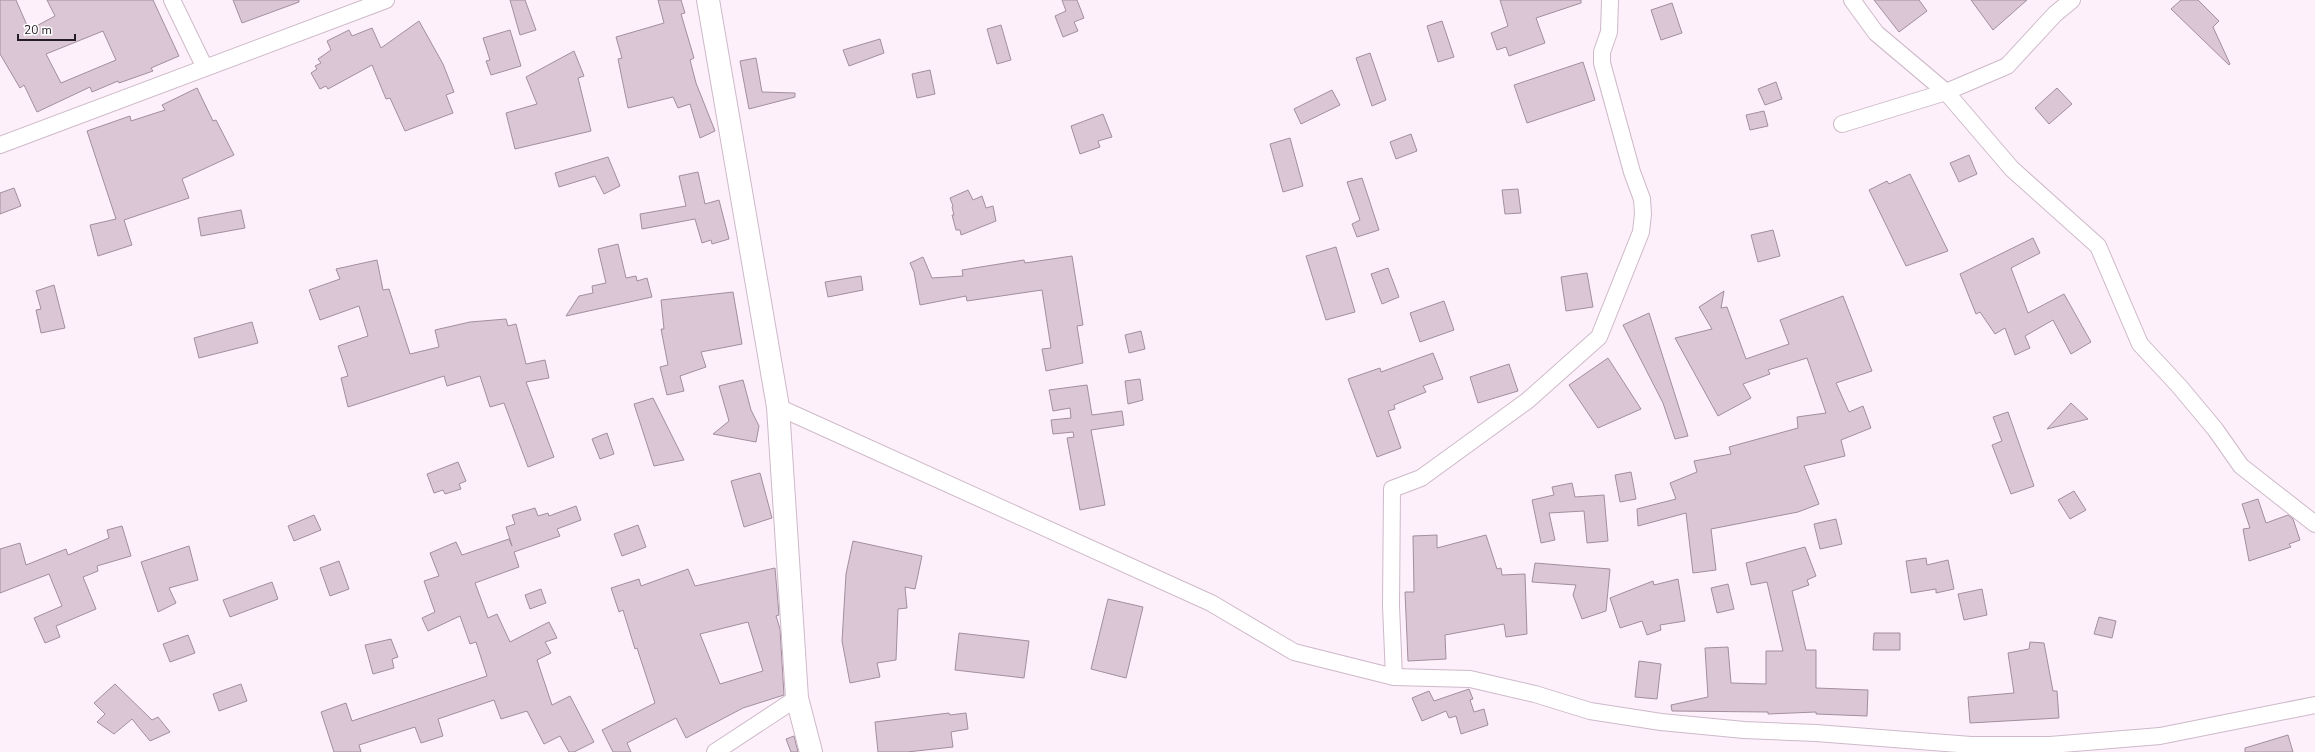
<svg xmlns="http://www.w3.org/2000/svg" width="2315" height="752" font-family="'Nunito Sans',sans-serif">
	<rect width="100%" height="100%" fill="#fdf0fa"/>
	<!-- building -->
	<g fill="#dbc6d6" stroke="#a28e9d" fill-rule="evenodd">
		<path d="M0,0H16L29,30L55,16L47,0H153L179,56L151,68L153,71L119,83L118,81L92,92L90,87L37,112L24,85L20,88L0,54ZM103,31L116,60L61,83L46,54Z"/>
		<polygon points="233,0 299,0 299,2 242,23"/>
		<polygon points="510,0 525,0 536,30 520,35"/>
		<polygon points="658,0 681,0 685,13 681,14 694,58 690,60 696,83 715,131 700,138 690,104 678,108 673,97 628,108 618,59 622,58 616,37 664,23"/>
		<polygon points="1062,0 1077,0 1084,18 1074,22 1078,31 1063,37 1055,16 1066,11"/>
		<polygon points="1500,0 1581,0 1581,3 1536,18 1545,43 1509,56 1506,47 1497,50 1491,33 1508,26"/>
		<polygon points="1874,0 1919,0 1927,11 1899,32"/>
		<polygon points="1971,0 2027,0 1993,30"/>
		<polygon points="2181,0 2198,0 2219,21 2213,27 2230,64 2229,65 2171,9"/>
		<polygon points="1672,3 1682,33 1661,40 1651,10"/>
		<polygon points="419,21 443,64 454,92 446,95 453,113 405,131 390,98 386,99 372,65 328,89 326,86 320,89 311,73 317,69 315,66 321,63 318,59 331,50 327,41 349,30 352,36 372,28 381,48"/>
		<polygon points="1442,21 1454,57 1438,62 1427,26"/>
		<polygon points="1001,25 1011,60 997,64 987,29"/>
		<polygon points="510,30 521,66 491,75 486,61 490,60 483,38"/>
		<polygon points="880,39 884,53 849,66 843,50"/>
		<polygon points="574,51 584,76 578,78 591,131 515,149 506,113 537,104 526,77"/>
		<polygon points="1370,53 1386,100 1372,106 1356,58"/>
		<polygon points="756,58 762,92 795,93 795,97 749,109 740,61"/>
		<polygon points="1583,62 1595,100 1527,123 1514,85"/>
		<polygon points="930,70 935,94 917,98 912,74"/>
		<polygon points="1776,82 1782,99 1765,105 1758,89"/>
		<polygon points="197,88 213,121 216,120 234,155 182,179 189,198 124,220 132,245 98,256 90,225 116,219 87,131 130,116 131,121 165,110 162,105"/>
		<polygon points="2057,88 2072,104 2049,124 2035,108"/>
		<polygon points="1332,90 1340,105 1301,124 1294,109"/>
		<polygon points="1764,111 1768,126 1750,130 1746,115"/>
		<polygon points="1103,114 1112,137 1098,141 1100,147 1080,154 1071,126"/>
		<polygon points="1411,134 1417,151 1396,159 1390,142"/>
		<polygon points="1290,138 1303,186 1283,192 1270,144"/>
		<polygon points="1969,155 1977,174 1959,182 1950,163"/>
		<polygon points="608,157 620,186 604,194 595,176 559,187 555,173"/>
		<polygon points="698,172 705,204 719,200 729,239 712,244 711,240 702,243 695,219 642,229 640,214 686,206 679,176"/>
		<polygon points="1910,174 1948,251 1906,266 1869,190 1887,181 1889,184"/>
		<polygon points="1362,178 1379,230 1357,237 1352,224 1360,220 1347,182"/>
		<polygon points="14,188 21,206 0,214 0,193"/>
		<polygon points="1518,189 1521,213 1505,214 1502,190"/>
		<polygon points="968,190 973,200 982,196 986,208 993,206 996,221 961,235 960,230 956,230 952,215 954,215 952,207 953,206 950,198"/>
		<polygon points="241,210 245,228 201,236 198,218"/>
		<polygon points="1773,230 1780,256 1758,262 1751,235"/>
		<polygon points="2033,238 2040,253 2011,268 2028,313 2064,294 2091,342 2071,354 2053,320 2025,336 2030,348 2015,355 2005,328 1995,334 1980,312 1976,314 1960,274"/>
		<polygon points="618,244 626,278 636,276 637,281 647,278 652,297 566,316 579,296 593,293 592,286 606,283 598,249"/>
		<polygon points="1336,247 1355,312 1326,320 1306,256"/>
		<polygon points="1072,256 1083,325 1077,326 1083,363 1046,371 1042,349 1051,348 1042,290 967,301 966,296 920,305 914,272 910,263 923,257 932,278 963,276 962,270 1024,260 1025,263"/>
		<polygon points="377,260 383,290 389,289 410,354 439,347 435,330 470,322 506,319 508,326 516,324 526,364 545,360 549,378 526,382 554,457 528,467 504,403 490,407 480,376 447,386 444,376 348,407 341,378 348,376 338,346 368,336 359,306 320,320 309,290 340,279 336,269"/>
		<polygon points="1388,268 1399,297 1382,304 1371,274"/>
		<polygon points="1587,273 1593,307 1566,311 1561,277"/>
		<polygon points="861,276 863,290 828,297 825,282"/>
		<polygon points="54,285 65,328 41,333 36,310 41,309 36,291"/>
		<polygon points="1724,291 1721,308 1727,307 1746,359 1789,344 1780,320 1843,296 1872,371 1836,383 1849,412 1863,406 1871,428 1841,440 1845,456 1804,466 1819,504 1798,512 1711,529 1716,570 1693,573 1686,513 1638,526 1637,509 1676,499 1670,483 1697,472 1694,461 1731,454 1729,447 1798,428 1797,417 1826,413 1807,358 1768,370 1770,374 1743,384 1751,398 1718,416 1675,338 1712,329 1699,307"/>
		<polygon points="733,292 742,344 701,352 706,367 680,376 684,391 667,395 660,367 668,365 661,329 664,329 661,300"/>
		<polygon points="1444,301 1454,330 1420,342 1410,313"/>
		<polygon points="1649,313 1688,436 1675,439 1663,403 1623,325"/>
		<polygon points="252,322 258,343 199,358 194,338"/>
		<polygon points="1141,331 1145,349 1129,353 1125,335"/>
		<polygon points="1433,353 1443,379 1423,386 1426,392 1394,405 1395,409 1388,411 1401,448 1377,457 1348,379 1380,368 1381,372"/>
		<polygon points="1608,358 1641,409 1598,428 1569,385"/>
		<polygon points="1509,364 1518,391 1478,403 1470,377"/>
		<polygon points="1140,379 1143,400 1128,404 1125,381"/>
		<polygon points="743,380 751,410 759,426 756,442 713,434 729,421 719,386"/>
		<polygon points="1087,385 1092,415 1122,411 1124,425 1091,430 1105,505 1080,510 1067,438 1074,437 1073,432 1053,434 1051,420 1071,418 1070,408 1053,411 1049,390"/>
		<polygon points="653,398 684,460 654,466 634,404"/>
		<polygon points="2071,403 2088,419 2047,429"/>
		<polygon points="2008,412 2034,486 2011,494 1992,445 2002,441 1993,417"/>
		<polygon points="607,433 614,454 600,459 592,439"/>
		<polygon points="458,462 466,481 459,484 461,489 445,494 443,490 434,493 427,474"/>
		<polygon points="1631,472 1636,499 1620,502 1615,475"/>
		<polygon points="760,473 772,518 744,527 731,481"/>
		<polygon points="1572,483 1575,497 1604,495 1608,541 1587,543 1584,511 1549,513 1555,540 1541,543 1532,500 1554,495 1552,487"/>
		<polygon points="2074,491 2086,510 2070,519 2058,500"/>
		<polygon points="2258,499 2266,523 2288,515 2293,519 2300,540 2289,544 2291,547 2249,561 2243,529 2250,528 2242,504"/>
		<polygon points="576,506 581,520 557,529 560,536 514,552 519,567 475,583 488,618 497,614 510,642 549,622 557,638 545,642 551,653 537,660 552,705 570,696 594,742 574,752 569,752 560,736 544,744 527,711 501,719 494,700 438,719 443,736 421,743 415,727 359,745 361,752 334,752 321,712 346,703 352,721 487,676 476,642 470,644 460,616 428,631 422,618 435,612 424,581 439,576 430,553 456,542 462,555 509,539 512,546 506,527 515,524 512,515 535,508 538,516 548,513 549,516"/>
		<polygon points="314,515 321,530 294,541 288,526"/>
		<polygon points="1836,519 1842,544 1820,549 1814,524"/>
		<polygon points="638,525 646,547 622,556 614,534"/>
		<polygon points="122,526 131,556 97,566 98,571 83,577 96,609 56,626 60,637 45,643 34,618 62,606 49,574 0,593 0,549 20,543 26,565 66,549 68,555 109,538 107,530"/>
		<polygon points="1437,535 1437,548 1486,535 1497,569 1501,568 1502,575 1525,574 1527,634 1506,637 1504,624 1445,635 1446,659 1408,661 1405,592 1414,592 1413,536"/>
		<polygon points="853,541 922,556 915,589 905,587 907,608 898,609 896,660 877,663 880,677 850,683 842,641 846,574"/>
		<polygon points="189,546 198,580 169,588 176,603 158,612 141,562"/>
		<polygon points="1805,547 1816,576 1807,580 1809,585 1792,591 1806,650 1816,650 1816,688 1868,690 1867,716 1816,714 1816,712 1768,714 1768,712 1672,711 1671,705 1708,697 1705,648 1728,647 1731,683 1766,684 1766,651 1783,651 1767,582 1751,585 1746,563"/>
		<polygon points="1926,558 1927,565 1948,560 1954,589 1936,593 1936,589 1911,593 1906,561"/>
		<polygon points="339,561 349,589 330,596 320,568"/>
		<polygon points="1535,563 1610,569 1606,611 1582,619 1573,595 1576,585 1532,582"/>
		<path d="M775,568L779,615L776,616L780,629L784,695L743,708L686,738L676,718L627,743L631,752H613L602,730L655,703L637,648L635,649L623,610L619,612L611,588L639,579L641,586L688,569L695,586ZM748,622L763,671L720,684L700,634Z"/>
		<polygon points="1678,579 1685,621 1660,625 1661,630 1647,635 1642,621 1620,628 1610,598 1653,581 1654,585"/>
		<polygon points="272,582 278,599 230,617 223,600"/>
		<polygon points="1728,584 1734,609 1717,613 1711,588"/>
		<polygon points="541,589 546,603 530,609 525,595"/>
		<polygon points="1982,589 1987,615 1964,620 1958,594"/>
		<polygon points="1108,599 1143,607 1126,678 1091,669"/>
		<polygon points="2099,617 2116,621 2112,638 2094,634"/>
		<polygon points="959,633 1029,641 1024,678 955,670"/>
		<polygon points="1874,633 1900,633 1900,650 1873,650"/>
		<polygon points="188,635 195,653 170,662 163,644"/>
		<polygon points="391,639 398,657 392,659 394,668 373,674 365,645"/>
		<polygon points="2030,642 2044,643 2053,691 2057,691 2059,718 1970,723 1968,697 2014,693 2008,653 2029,649"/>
		<polygon points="1639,661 1661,664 1657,699 1635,697"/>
		<polygon points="115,684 152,720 158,717 170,732 150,741 132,719 114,734 97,722 105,714 94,703"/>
		<polygon points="241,684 247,701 219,711 213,694"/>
		<polygon points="1469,689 1473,699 1470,700 1474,712 1484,709 1488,725 1461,734 1456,716 1449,718 1446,711 1422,721 1412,698 1429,691 1434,701"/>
		<polygon points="949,713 950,715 966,713 968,729 951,732 953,747 907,752 878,752 875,722"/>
		<polygon points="2288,735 2293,752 2245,752 2245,748"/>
		<polygon points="794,736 798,752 791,752 786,739"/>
	</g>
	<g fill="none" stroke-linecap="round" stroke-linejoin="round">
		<defs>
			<g id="street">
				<polyline points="172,0 205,68"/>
				<polyline points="1852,0 1876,33 1946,92 2012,169 2098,246 2140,344 2179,386 2215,429 2241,466 2315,524"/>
				<polyline points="1842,124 1946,92 2007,66 2055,14 2072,0"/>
				<polyline points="0,145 386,0"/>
				<polyline points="778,407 1211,603 1294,652 1394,677 1470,679 1535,694 1590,711 1661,722 1744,730 1816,733 1971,745 2050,745 2160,736 2315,705"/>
				<polyline points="1394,677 1391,606 1392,489 1421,478 1527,401 1599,337 1641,232 1643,214 1642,199 1632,172 1602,63 1602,52 1609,32 1610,0"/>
				<polyline points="715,752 797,698"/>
			</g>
			<polyline id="secondary" points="708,0 778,407 797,698 811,752"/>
		</defs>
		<!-- street casing -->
		<use href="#street" stroke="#ceb9c9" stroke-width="18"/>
		<!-- secondary casing -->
		<use href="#secondary" stroke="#ceb9c9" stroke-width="24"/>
		<!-- street -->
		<use href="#street" stroke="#fff" stroke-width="16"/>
		<!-- secondary -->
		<use href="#secondary" stroke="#fff" stroke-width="22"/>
	</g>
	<!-- scale -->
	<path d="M18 34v6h57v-6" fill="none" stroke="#241d23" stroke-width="2"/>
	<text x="24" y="34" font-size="12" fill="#241d23" stroke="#ffffff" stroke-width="3" paint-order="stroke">20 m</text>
</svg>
